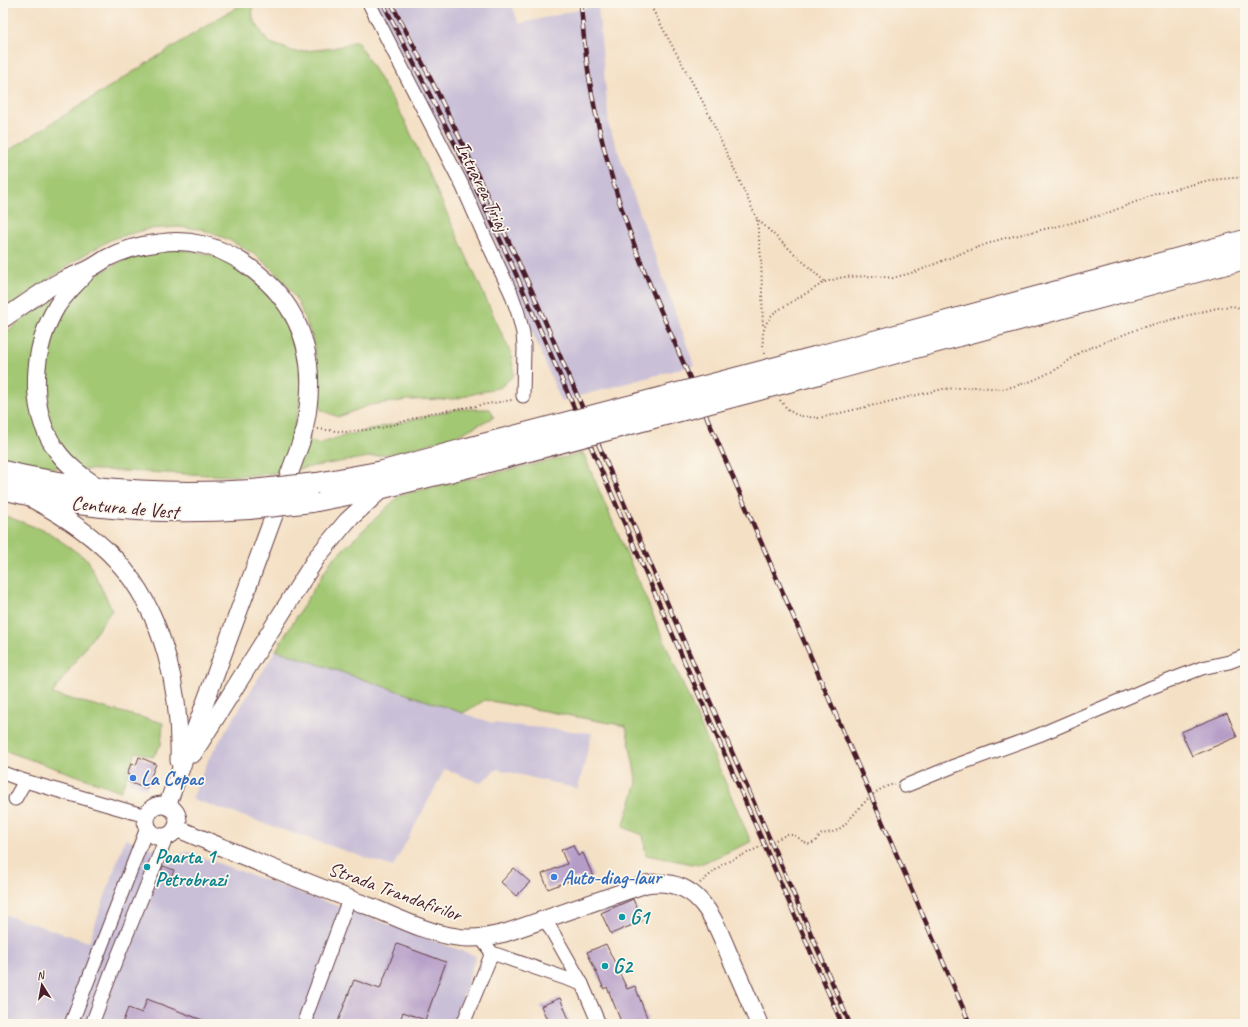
<svg xmlns="http://www.w3.org/2000/svg" width="1248" height="1027" font-family="Caveat,sans-serif">
	<rect width="100%" height="100%" fill="#fbf7ec"/>
	<filter id="ink" filterUnits="userSpaceOnUse"><feTurbulence type="fractalNoise" baseFrequency=".025" numOctaves="2"/><feDisplacementMap in="SourceGraphic" scale="8" xChannelSelector="R" yChannelSelector="G"/><feConvolveMatrix kernelMatrix="1 2 1 2 8 2 1 2 1" color-interpolation-filters="sRGB"/></filter>
	<filter id="wash" filterUnits="userSpaceOnUse"><feTurbulence type="fractalNoise" baseFrequency=".012" numOctaves="4" result="noise"/><feDisplacementMap in="SourceGraphic" scale="16" xChannelSelector="R" yChannelSelector="G"/><feGaussianBlur stdDeviation="0.9" result="paint"/><feColorMatrix in="noise" values="0 0 0 0 0 0 0 0 0 0 0 0 0 0 0 0 0 1.4 0 .05"/><feComposite in="paint" operator="in"/></filter>
	<g filter="url(#wash)">
		<rect width="100%" height="100%" fill="#f4e0c5"/>
		<!-- industrial -->
		<g fill="#c9bfd7">
			<polygon points="374,3 511,3 519,24 598,5 609,126 694,365 561,401 491,232 451,149"/>
			<polygon points="276,650 492,723 592,733 578,789 497,769 480,783 445,769 393,867 192,799 209,758"/>
			<polygon points="125,839 175,856 187,852 476,956 456,1017 459,1024 3,1024 3,914 89,942"/>
		</g>
		<!-- green -->
		<g fill="#a3c873" stroke="#76744f">
			<polygon points="252,3 253,19 268,42 295,52 334,48 357,41 404,119 511,354 514,375 501,387 454,399 408,400 370,405 338,417 321,410 317,393 318,366 311,334 298,302 286,284 271,268 254,254 229,240 201,229 178,227 148,229 112,239 79,258 3,311 3,154 217,19 243,4"/>
			<path d="M176,249C193,251 209,253 224,260C268,281 306,338 302,388C301,403 295,419 293,433L318,444L343,436L458,409H490L494,417L456,436L399,452L268,474L233,476L55,468L3,458V334L42,306L86,280L128,258L147,252Z"/>
			<polygon points="583,453 751,842 698,865 646,855 643,835 623,827 637,783 626,726 485,700 463,713 276,650 331,561 400,495"/>
			<polygon points="3,515 48,532 88,560 112,610 52,694 163,723 161,745 153,757 136,752 121,791 3,750"/>
		</g>
		<g id="blocks">
			<!-- building -->
			<g fill="#b59dc8">
				<polygon points="1227,713 1237,737 1192,756 1181,732"/>
				<polygon points="139,757 156,764 146,789 129,782 131,776 127,774 131,764 136,765"/>
				<polygon points="573,845 578,856 583,853 593,876 581,881 579,877 548,889 542,874 567,864 561,850"/>
				<polygon points="163,866 174,870 169,883 158,879"/>
				<polygon points="514,868 530,882 516,896 501,882"/>
				<polygon points="633,899 642,921 611,934 601,913"/>
				<polygon points="397,944 446,962 425,1020 403,1012 399,1024 337,1024 354,980 380,989"/>
				<polygon points="606,944 627,989 635,986 648,1020 638,1024 622,1024 607,987 604,989 587,952"/>
				<polygon points="560,998 571,1024 549,1024 541,1006"/>
				<polygon points="147,999 210,1023 210,1024 122,1024 128,1008 142,1013"/>
			</g>
		</g>
	</g>
	<g filter="url(#ink)">
		<use href="#blocks" fill-opacity="0" stroke="#643c42" stroke-width="1"/>
		<g fill="none" stroke-linecap="round" stroke-linejoin="round">
			<defs>
				<g id="minor">
					<polyline points="369,3 401,66 462,185 484,235 511,293 518,313 523,333 524,348 523,396"/>
					<polyline points="3,773 25,781 146,816"/>
					<polyline points="905,786 954,766 1039,735 1147,689 1202,668 1229,662 1245,656"/>
					<polyline points="15,799 25,781"/>
					<polyline points="545,919 582,984 599,1024"/>
					<polyline points="492,953 582,984"/>
					<polyline points="71,1024 147,828"/>
					<polyline points="92,1024 111,973 167,836"/>
					<polyline points="308,1024 306,1016 349,899"/>
					<polyline points="463,1024 492,953 481,938"/>
				</g>
				<g id="major">
					<path d="M85,274C76,284 65,294 57,306C33,346 27,407 55,448C66,465 83,477 100,488"/>
					<path d="M3,319C21,307 39,293 59,282C68,277 79,274 89,269C95,266 101,262 107,258C123,250 141,245 159,243C188,238 218,246 242,262C308,305 321,370 301,442L167,806"/>
					<path d="M34,500C64,516 94,536 117,561C164,613 181,692 179,761"/>
					<polyline points="193,754 317,557 347,521 383,488"/>
					<circle cx="162" cy="821" r="16"/>
					<path d="M176,828C240,855 305,882 371,907C396,917 430,934 457,937C473,940 489,937 505,933L646,884C700,876 714,919 731,959C741,981 750,1002 759,1024"/>
				</g>
				<g id="highway">
					<polyline points="815,357 1245,240"/>
					<polyline points="819,374 1245,259"/>
					<path d="M3,471C85,491 168,495 252,490"/>
					<polyline points="317,483 383,471 468,448"/>
					<path d="M3,489C83,510 166,515 249,509"/>
					<polyline points="312,502 383,488 473,466"/>
				</g>
			</defs>
			<!-- minor casing -->
			<use href="#minor" stroke="#643c42" stroke-width="15"/>
			<!-- major casing -->
			<use href="#major" stroke="#643c42" stroke-width="19"/>
			<!-- highway casing -->
			<use href="#highway" stroke="#643c42" stroke-width="22"/>
			<!-- path -->
			<g stroke="#643c42" stroke-width="2" stroke-dasharray="1 3" stroke-linecap="butt">
				<polyline points="649,3 704,104 757,219 825,282"/>
				<polyline points="757,220 761,258 763,327"/>
				<path d="M765,354C760,338 763,323 775,312L825,282L843,277L875,276L893,278L918,271L959,254L1001,239L1067,224L1105,214L1158,193L1210,180L1245,177"/>
				<path d="M780,400C793,417 798,416 819,418L943,389L975,387L1004,389L1032,381L1057,369L1082,351L1143,327L1217,308L1232,306L1245,309"/>
				<polyline points="318,429 345,432 382,428 431,413 512,400"/>
				<path d="M700,883L723,864L784,836C800,830 803,850 814,842C817,841 818,837 820,835C826,832 834,834 843,826C860,810 870,789 895,784"/>
			</g>
			<!-- minor -->
			<use href="#minor" stroke="#fff" stroke-width="13"/>
			<!-- major -->
			<use href="#major" stroke="#fff" stroke-width="17"/>
			<!-- highway -->
			<use href="#highway" stroke="#fff" stroke-width="20"/>
			<defs>
				<g id="rail">
					<polyline points="383,3 458,150 512,265 842,1024"/>
					<path d="M391,3C442,97 486,193 531,289L850,1024"/>
					<path d="M581,3C584,51 591,98 603,144C619,211 645,276 673,339L970,1024"/>
				</g>
			</defs>
			<!-- rail casing -->
			<use href="#rail" stroke="#4a1f2b" stroke-width="4.5"/>
			<!-- rail -->
			<use href="#rail" stroke="#fbf7ec" stroke-width="3" stroke-dasharray="9" stroke-linecap="butt"/>
			<defs>
				<g id="highway-bridge">
					<polyline points="468,448 815,357"/>
					<polyline points="473,466 819,374"/>
					<polyline points="252,490 317,483"/>
					<polyline points="249,509 312,502"/>
				</g>
			</defs>
			<!-- highway-bridge casing -->
			<use href="#highway-bridge" stroke="#643c42" stroke-width="22" stroke-linecap="butt"/>
			<!-- highway-bridge -->
			<use href="#highway-bridge" stroke="#fff" stroke-width="20"/>
		</g>
	</g>
	<!-- markers -->
	<g fill="#3f7fe0" stroke="#fbf7ec" stroke-width="1.5">
		<circle cx="133" cy="778" r="4"/>
		<circle cx="554" cy="877" r="4"/>
	</g>
	<g fill="#0f9aa8" stroke="#fbf7ec" stroke-width="1.5">
		<circle cx="147" cy="867" r="4"/>
		<circle cx="622" cy="917" r="4"/>
		<circle cx="605" cy="966" r="4"/>
	</g>
	<g text-anchor="middle" stroke-width="3.5" stroke-linejoin="round" paint-order="stroke">
		<!-- street labels -->
		<g font-size="20" fill="#4a1f2b" stroke="#fbf7ec">
			<text transform="translate(483 186) rotate(64)" y="7">Intrarea Triaj</text>
			<text transform="translate(125 507) rotate(5)" y="7">Centura de Vest</text>
			<text transform="translate(395 891) rotate(20)" y="7">Strada Trandafirilor</text>
		</g>
		<!-- shop labels -->
		<g font-size="20" font-weight="bold" fill="#366cbe" stroke="#fbf7ec" text-anchor="start">
			<text x="141" y="785">La Copac</text>
			<text x="562" y="884">Auto-diag-laur</text>
		</g>
		<!-- culture labels -->
		<g font-size="20" font-weight="bold" fill="#0d838f" stroke="#fbf7ec" text-anchor="start">
			<text x="155" y="863">Poarta 1<tspan x="155" dy="23">Petrobrazi</tspan></text>
			<text x="630" y="924">G1</text>
			<text x="613" y="973">G2</text>
		</g>
	</g>
	<!-- margin -->
	<rect width="1248" height="1027" fill="none" stroke="#fbf7ec" stroke-width="16"/>
	<!-- north arrow -->
	<g transform="translate(42 985) rotate(349)" stroke="#fbf7ec" stroke-width="3" paint-order="stroke">
	<path d="M0-3L7 15L0 10L-7 15Z" fill="#4a1f2b"/>
	<text y="-6" font-size="11" font-weight="bold" text-anchor="middle" fill="#4a1f2b">N</text>
	</g>
</svg>
